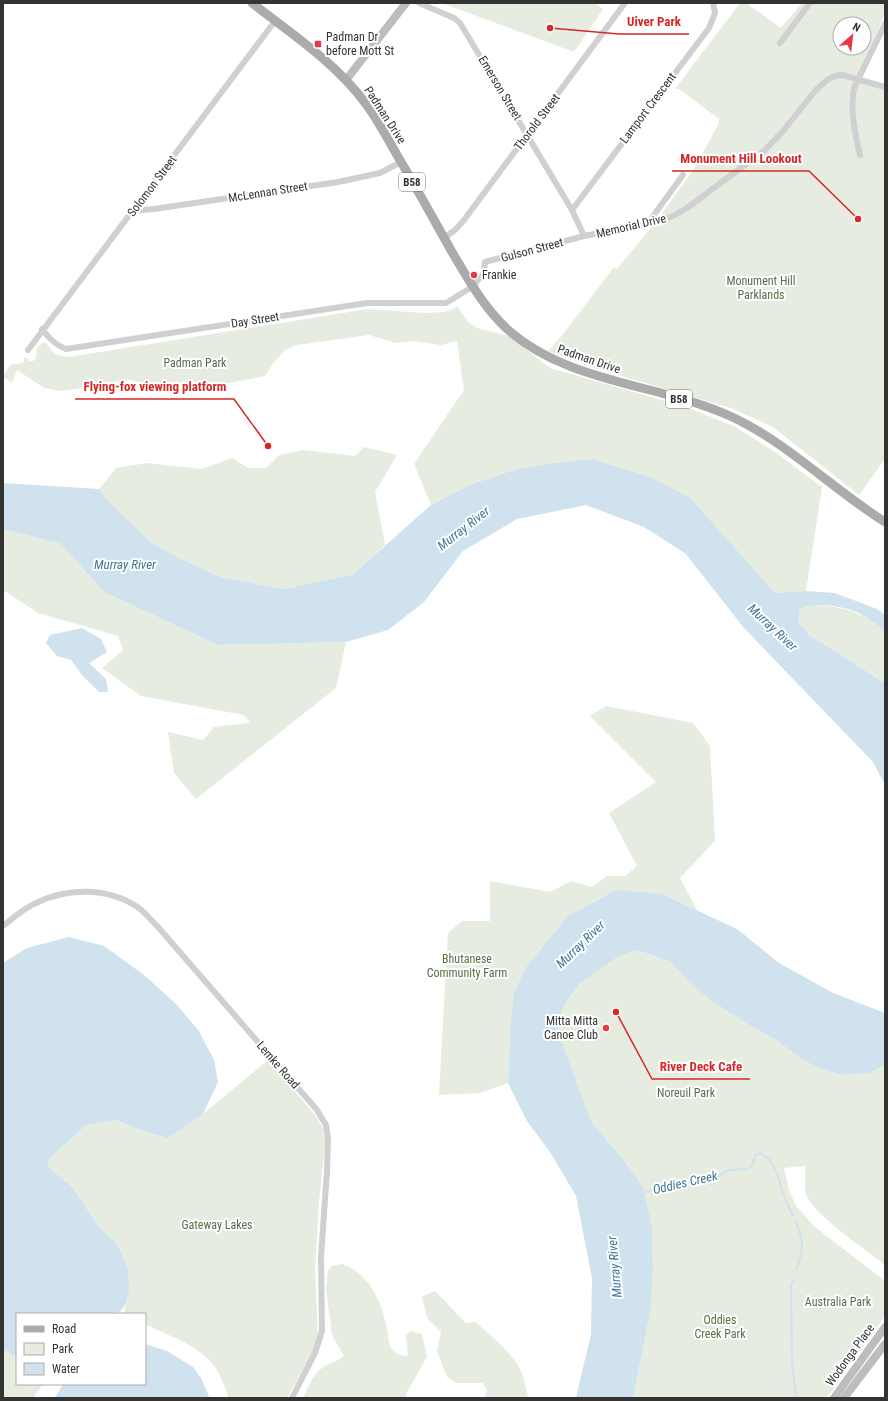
<svg xmlns="http://www.w3.org/2000/svg" width="888" height="1401" font-family="'Roboto Condensed',sans-serif">
	<rect width="100%" height="100%" fill="#fff"/>
	<!-- green -->
	<g fill="#e6ecdf" fill-rule="evenodd">
		<polygon points="442,3 595,3 603,9 574,52"/>
		<path d="M740,3H746L781,28L802,3H885V13L859,79L885,87V459L859,495L773,427L731,408L594,368L548,351L564,333L614,267L617,269L654,224L694,169L719,123V119L679,89H675ZM840,24H864V48H840Z"/>
		<path d="M458,307L468,322L477,328L509,336L550,368L686,407L734,426L775,452L822,487L806,591L775,593L756,572L591,459L553,463L517,469L472,484L431,505L414,464L464,390L457,341L441,345L414,341L396,343L369,335L297,345L285,350L274,362L265,376L198,389L174,391L157,389L131,380L100,384L84,388L60,391L44,388L17,370L12,383L3,377L10,365L23,363L25,357L30,361H33C37,358 37,354 36,350L40,345L44,342C49,345 49,348 53,352C58,357 68,357 75,356L368,309L424,313L444,312Z"/>
		<polygon points="364,447 397,455 375,492 385,545 352,575 283,589 261,585 221,577 181,559 152,543 109,502 99,489 116,468 147,463 202,469 232,458 248,468 266,468 279,455 304,450 355,456"/>
		<polygon points="3,529 61,544 104,592 218,645 346,642 336,688 196,799 174,773 168,732 203,740 214,727 250,723 244,715 141,696 102,668 123,650 118,636 38,613 3,590"/>
		<path d="M807,605C837,605 863,611 885,631V683L809,635L798,621L800,609Z"/>
		<polygon points="606,706 693,723 710,746 715,841 680,878 697,910 662,894 510,1032 508,1083 480,1093 439,1095 448,933 462,921 490,921 490,881 550,892 571,881 592,887 607,876 625,876 637,866 609,813 656,782 590,716"/>
		<path d="M637,950L669,961L707,998L752,1027L773,1038L805,1061L815,1066L841,1075L870,1073L885,1064V1265C867,1250 813,1215 806,1194C804,1187 806,1174 805,1166L784,1168L789,1190L796,1206L815,1227L885,1281V1316L833,1390L826,1398H633L651,1309L653,1268L652,1228L623,1159L592,1123L558,1032L559,1019L564,1006L579,984L619,956Z"/>
		<path d="M268,1060L316,1116L324,1131L325,1145L319,1202L315,1268L318,1338L315,1349L287,1398H229C224,1386 220,1371 211,1362C197,1345 165,1334 145,1324V1314L124,1313L129,1291L117,1245L99,1227L72,1187L50,1168L47,1163L51,1157L86,1125L116,1120L141,1130L168,1138L203,1114Z"/>
		<path d="M342,1264C368,1273 380,1298 386,1324C388,1331 388,1342 391,1348C395,1354 401,1356 407,1356C409,1349 406,1343 406,1335L410,1331L422,1334L427,1357L406,1394L407,1398H303C308,1388 312,1375 322,1368C329,1363 337,1362 344,1356L332,1335L326,1288L328,1271L332,1266Z"/>
		<path d="M435,1291L466,1323L476,1322C491,1337 511,1351 521,1371C525,1379 525,1389 529,1398H485L487,1390L483,1383H456L447,1377L437,1351L441,1332L427,1318L422,1297Z"/>
		<polygon points="3,1349 17,1358 17,1384 43,1384 33,1398 3,1398"/>
	</g>
	<!-- water -->
	<g fill="#cfe2ee">
		<path d="M591,459L650,477L690,498L775,593L806,591L835,593L877,609L885,615V631C878,625 868,618 859,613C844,606 814,601 800,609L798,621L809,635L885,683V785L873,762L744,628L686,554L644,527L586,505L517,519L463,551L424,602L388,630L346,642L218,645L104,592L61,544L3,529V483L99,489L109,502L152,543L181,559L221,577L283,589L352,575L431,505L472,484L517,469L553,463Z"/>
		<polygon points="82,628 101,639 107,652 89,663 106,679 108,692 99,692 82,675 71,660 57,656 46,643 50,635"/>
		<polygon points="617,890 662,894 737,929 779,963 833,993 885,1013 885,1064 870,1073 841,1075 815,1066 805,1061 773,1038 752,1027 707,998 669,961 637,950 619,956 579,984 564,1006 559,1019 558,1032 592,1123 623,1159 643,1188 652,1228 653,1268 651,1309 633,1398 576,1398 591,1334 592,1278 576,1196 552,1155 527,1121 508,1083 510,1032 514,994 525,969 568,916"/>
		<polygon points="69,937 104,946 144,975 176,1004 199,1031 214,1060 218,1082 203,1114 168,1138 141,1130 116,1120 86,1125 51,1157 47,1163 50,1168 72,1187 99,1227 117,1244 128,1269 129,1291 126,1304 120,1312 113,1313 17,1314 17,1358 3,1349 3,963 27,948"/>
		<polygon points="145,1344 167,1351 193,1367 201,1378 208,1394 209,1398 55,1398 63,1384 145,1384"/>
	</g>
	<g fill="none" stroke-linecap="round" stroke-linejoin="round">
		<!-- stream -->
		<g stroke="#cfe2ee" stroke-width="2">
			<path d="M642,1193L716,1177L729,1170L748,1169L752,1166L755,1155L760,1153C776,1160 779,1181 784,1196C786,1203 790,1209 793,1216"/>
			<path d="M795,1221C804,1239 804,1251 796,1270"/>
			<polyline points="793,1280 791,1285 792,1362 796,1398"/>
		</g>
		<!-- street -->
		<g stroke="#d0d0d0" stroke-width="6">
			<polyline points="419,3 454,18 460,23 572,210 584,236"/>
			<polyline points="780,43 810,3"/>
			<path d="M860,155C855,134 850,110 854,88L885,24"/>
			<polyline points="572,210 709,28 715,13 713,3"/>
			<polyline points="133,211 154,209 338,182 380,173 401,162"/>
			<polyline points="648,223 683,175"/>
			<polyline points="444,238 455,230 464,220 625,3"/>
			<path d="M42,329C49,338 55,345 66,349L367,303H446L472,287L484,273L485,262L584,236L637,226L660,221L673,216L687,208L765,150L783,131L815,91L827,80L835,76L842,75L885,87"/>
			<polyline points="28,350 275,21"/>
			<path d="M3,926C13,918 24,908 36,903C66,888 106,887 136,906C144,911 151,920 158,927L317,1110L326,1125L328,1138L327,1171L321,1257L322,1331L315,1353L292,1398"/>
		</g>
		<!-- secondary -->
		<g stroke="#bdbdbd" stroke-width="8">
			<polyline points="346,80 406,3"/>
			<polyline points="834,1398 885,1327"/>
			<polyline points="844,1398 885,1344"/>
		</g>
		<!-- primary -->
		<path stroke="#ababab" stroke-width="9" d="M252,3C292,34 336,63 366,104C378,120 387,138 397,155C416,187 434,220 452,252C468,279 483,306 506,328C568,384 657,383 730,416C787,442 832,489 885,522"/>
	</g>
	<!-- markers -->
	<g fill="#e63946" stroke="#fff" stroke-width="1.5">
		<rect x="314" y="40" width="8" height="8" rx="2"/>
		<circle cx="474" cy="275" r="4"/>
		<circle cx="606" cy="1028" r="4"/>
	</g>
	<g text-anchor="middle" stroke-width="4" stroke-linejoin="round" paint-order="stroke">
		<!-- shield labels -->
		<g fill="#fff" stroke="#707070" stroke-width="1">
			<rect x="399" y="173" width="26" height="18" rx="3"/>
			<rect x="666" y="390" width="26" height="18" rx="3"/>
		</g>
		<g font-size="11" font-weight="bold" fill="#333">
			<text x="412" y="186">B58</text>
			<text x="679" y="403">B58</text>
		</g>
		<!-- poi labels -->
		<g font-size="12" fill="#333" stroke="#fff" text-anchor="start">
			<text x="326" y="41">Padman Dr<tspan x="326" dy="14">before Mott St</tspan></text>
			<text x="482" y="279">Frankie</text>
			<text x="598" y="1025" text-anchor="end">Mitta Mitta<tspan x="598" dy="14">Canoe Club</tspan></text>
		</g>
		<!-- street labels -->
		<g font-size="12" fill="#333" stroke="#fff">
			<text transform="translate(500 88) rotate(59)" y="4">Emerson Street</text>
			<text transform="translate(648 108) rotate(-53)" y="4">Lamport Crescent</text>
			<text transform="translate(385 115) rotate(57)" y="4">Padman Drive</text>
			<text transform="translate(537 122) rotate(-53)" y="4">Thorold Street</text>
			<text transform="translate(152 186) rotate(-53)" y="4">Solomon Street</text>
			<text transform="translate(268 192) rotate(-9)" y="4">McLennan Street</text>
			<text transform="translate(631 226) rotate(-13)" y="4">Memorial Drive</text>
			<text transform="translate(532 250) rotate(-15)" y="4">Gulson Street</text>
			<text transform="translate(255 320) rotate(-9)" y="4">Day Street</text>
			<text transform="translate(589 359) rotate(19)" y="4">Padman Drive</text>
			<text transform="translate(278 1065) rotate(49)" y="4">Lemke Road</text>
			<text transform="translate(850 1355) rotate(-54)" y="4">Wodonga Place</text>
		</g>
		<!-- park labels -->
		<g font-size="12" fill="#56703f" stroke="#fff">
			<text x="761" y="285">Monument Hill<tspan x="761" dy="14">Parklands</tspan></text>
			<text x="195" y="367">Padman Park</text>
			<text x="467" y="963">Bhutanese<tspan x="467" dy="14">Community Farm</tspan></text>
			<text x="686" y="1097">Noreuil Park</text>
			<text x="217" y="1229">Gateway Lakes</text>
			<text x="838" y="1306">Australia Park</text>
			<text x="720" y="1324">Oddies<tspan x="720" dy="14">Creek Park</tspan></text>
		</g>
		<!-- water labels -->
		<g font-size="13" font-style="italic" fill="#3f7597" stroke="#fff">
			<text transform="translate(463 528) rotate(-38)" y="5">Murray River</text>
			<text x="125" y="569">Murray River</text>
			<text transform="translate(773 627) rotate(43)" y="5">Murray River</text>
			<text transform="translate(580 944) rotate(-44)" y="5">Murray River</text>
			<text transform="translate(685 1182) rotate(-13)" y="5">Oddies Creek</text>
			<text transform="translate(614 1267) rotate(-95)" y="5">Murray River</text>
		</g>
	</g>
	<!-- callouts -->
	<path fill="none" stroke="#d62828" stroke-width="1.5" d="M550 28L619 34H689M858 219L809 171H672M268 446L234 399H75M616 1012L652 1079H750"/>
	<g fill="#d62828" stroke="#fff" stroke-width="1.5">
		<circle cx="550" cy="28" r="4"/>
		<circle cx="858" cy="219" r="4"/>
		<circle cx="268" cy="446" r="4"/>
		<circle cx="616" cy="1012" r="4"/>
	</g>
	<g font-size="13" text-anchor="middle" font-weight="bold" fill="#d62828" stroke="#fff" stroke-width="4" stroke-linejoin="round" paint-order="stroke">
		<text x="654" y="26">Uiver Park</text>
		<text x="741" y="163">Monument Hill Lookout</text>
		<text x="155" y="391">Flying-fox viewing platform</text>
		<text x="701" y="1071">River Deck Cafe</text>
	</g>
	<!-- border -->
	<rect width="888" height="1401" fill="none" stroke="#333333" stroke-width="8"/>
	<!-- legend -->
	<rect x="16" y="1313" width="130" height="72" fill="#ffffff" stroke="#adadad"/>
	<rect x="24" y="1326" width="20" height="6" fill="#ababab" stroke="#adadad"/>
	<text x="52" y="1333" font-size="12" fill="#333333">Road</text>
	<rect x="24" y="1343" width="20" height="12" fill="#e6ecdf" stroke="#adadad"/>
	<text x="52" y="1353" font-size="12" fill="#333333">Park</text>
	<rect x="24" y="1363" width="20" height="12" fill="#cfe2ee" stroke="#adadad"/>
	<text x="52" y="1373" font-size="12" fill="#333333">Water</text>
	<!-- north arrow -->
	<g transform="translate(852 36) rotate(28)"><circle r="19" fill="#ffffff" stroke="#adadad"/>
	<path d="M0-3L7 15L0 10L-7 15Z" fill="#e63946"/>
	<text y="-6" font-size="11" font-weight="bold" text-anchor="middle" fill="#333333">N</text>
	</g>
</svg>
